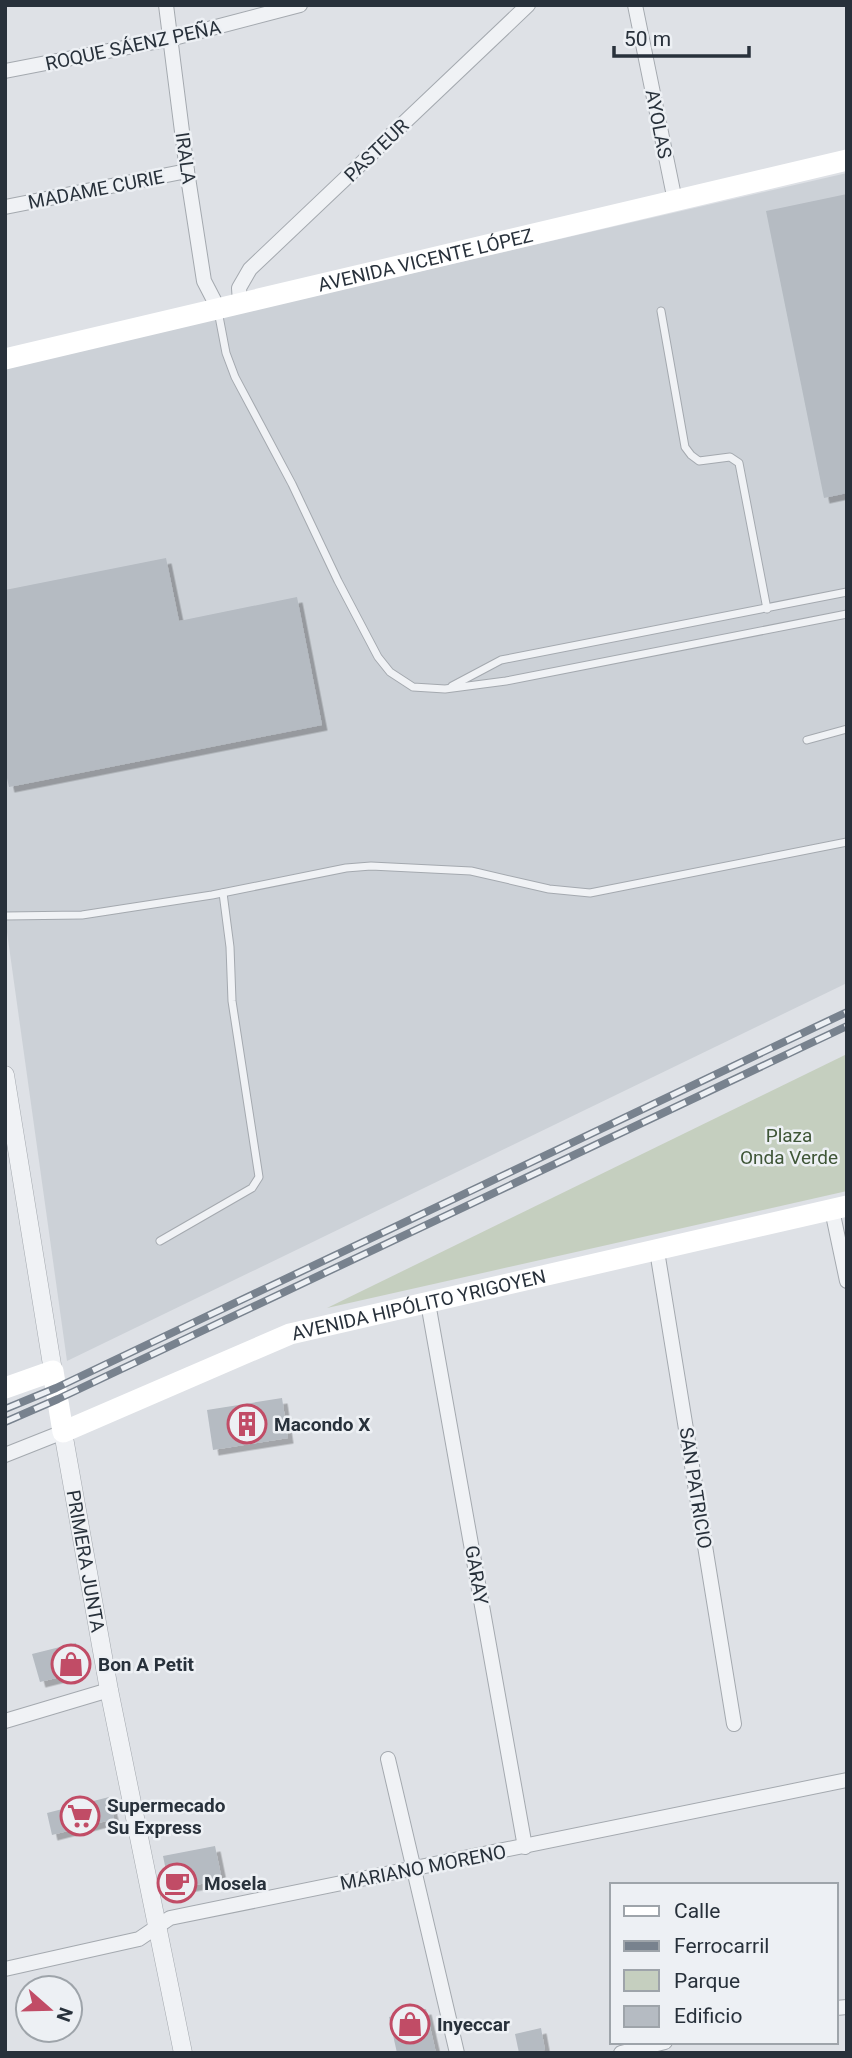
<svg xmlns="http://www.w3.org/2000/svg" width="852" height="2058" font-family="Roboto,sans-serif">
	<defs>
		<filter id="shadow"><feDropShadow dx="5.5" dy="5.5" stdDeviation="0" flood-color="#0004"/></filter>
	</defs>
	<rect width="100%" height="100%" fill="#dee1e6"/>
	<!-- built -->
	<polygon fill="#ccd1d7" points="847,173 847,983 67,1361 5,918 5,367"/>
	<!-- green -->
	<polygon fill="#c5cfbf" points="847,1054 847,1191 327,1308"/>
	<!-- building -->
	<g fill="#b5bbc2" filter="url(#shadow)">
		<polygon points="847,194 847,493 824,498 766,211"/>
		<polygon points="166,558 179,621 297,597 322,725 9,787 5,769 5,590"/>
		<polygon points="282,1398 288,1438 213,1450 207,1410"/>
		<polygon points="76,1643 81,1663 76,1673 40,1682 32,1654"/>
		<polygon points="109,1797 114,1819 52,1835 47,1813"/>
		<polygon points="215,1846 222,1880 170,1890 163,1856"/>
		<polygon points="426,2009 436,2053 397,2053 389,2017"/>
		<polygon points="541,2028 545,2050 519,2053 515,2034"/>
	</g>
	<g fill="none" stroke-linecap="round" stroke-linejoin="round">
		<defs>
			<g id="service">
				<polyline points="218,311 226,353 235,377 292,484 338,581 378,657 390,672 413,687 445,689 506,681 847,614"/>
				<polyline points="661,311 685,447 691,455 699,461 730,457 739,463 767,609"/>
				<polyline points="452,686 501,660 847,592"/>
				<polyline points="807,740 847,729"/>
				<polyline points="5,916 82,915 212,895 346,868 371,866 471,871 549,889 590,893 847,842"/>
				<polyline points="160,1241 252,1188 259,1177 232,1001 230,947 223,893"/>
			</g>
			<g id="minor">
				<polyline points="166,5 187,171 204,281 218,308"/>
				<polyline points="635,5 675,201"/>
				<polyline points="5,71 170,39 300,5"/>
				<polyline points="5,207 187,171"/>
				<polyline points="240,303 239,288 250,269 528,5"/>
				<polyline points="832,1210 847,1281"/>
				<polyline points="657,1251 734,1724"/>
				<polyline points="428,1303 525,1847"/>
				<polyline points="5,1455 63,1432"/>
				<polyline points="5,1721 109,1690"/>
				<polyline points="388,1759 457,2053"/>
				<polyline points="5,1969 139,1939 170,1918 847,1780"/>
				<polyline points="836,2008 847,2007"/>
				<polyline points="621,2053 665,2042"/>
			</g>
			<g id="tertiary">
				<polyline points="5,1075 53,1371"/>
				<path id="s1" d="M63,1432L109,1690L183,2053"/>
			</g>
		</defs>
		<!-- service casing -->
		<use href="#service" stroke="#a4a9af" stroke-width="9"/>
		<!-- minor casing -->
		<use href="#minor" stroke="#a4a9af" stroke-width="16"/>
		<!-- tertiary casing -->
		<use href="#tertiary" stroke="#a4a9af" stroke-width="19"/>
		<!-- service -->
		<use href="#service" stroke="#f0f2f5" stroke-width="7"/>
		<!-- minor -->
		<use href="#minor" stroke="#f0f2f5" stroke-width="14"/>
		<!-- tertiary -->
		<use href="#tertiary" stroke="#f0f2f5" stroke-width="18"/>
		<!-- secondary -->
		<g stroke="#fff" stroke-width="21">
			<path id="s2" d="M5,359L847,160"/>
			<path id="s3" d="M5,1388L53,1371L63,1432L290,1334L847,1206"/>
		</g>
		<defs>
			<g id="rail">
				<polyline points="5,1409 56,1388 847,1012"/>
				<polyline points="5,1422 58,1399 847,1026"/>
			</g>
		</defs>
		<!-- rail casing -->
		<use href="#rail" stroke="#78828e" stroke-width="8"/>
		<!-- rail -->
		<use href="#rail" stroke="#edf0f4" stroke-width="5" stroke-dasharray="16" stroke-linecap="butt"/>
	</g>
	<!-- icons -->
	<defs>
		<symbol id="building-ring" viewBox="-11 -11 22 22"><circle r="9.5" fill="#edf0f4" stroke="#c14c66" stroke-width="1.5"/><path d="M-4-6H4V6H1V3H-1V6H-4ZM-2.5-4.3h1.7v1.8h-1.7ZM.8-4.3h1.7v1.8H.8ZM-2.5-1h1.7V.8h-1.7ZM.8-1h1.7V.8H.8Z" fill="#c14c66"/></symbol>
		<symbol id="shop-ring" viewBox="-11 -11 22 22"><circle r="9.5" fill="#edf0f4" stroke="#c14c66" stroke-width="1.5"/><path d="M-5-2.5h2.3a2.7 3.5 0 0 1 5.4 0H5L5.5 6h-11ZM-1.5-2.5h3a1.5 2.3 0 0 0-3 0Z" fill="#c14c66"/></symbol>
		<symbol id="supermarket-ring" viewBox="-11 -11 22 22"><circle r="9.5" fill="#edf0f4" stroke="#c14c66" stroke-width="1.5"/><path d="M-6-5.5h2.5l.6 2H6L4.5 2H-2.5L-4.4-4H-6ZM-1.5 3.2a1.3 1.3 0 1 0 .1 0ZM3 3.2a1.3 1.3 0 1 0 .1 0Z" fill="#c14c66"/></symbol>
		<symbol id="cafe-ring" viewBox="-11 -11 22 22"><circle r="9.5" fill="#edf0f4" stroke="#c14c66" stroke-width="1.5"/><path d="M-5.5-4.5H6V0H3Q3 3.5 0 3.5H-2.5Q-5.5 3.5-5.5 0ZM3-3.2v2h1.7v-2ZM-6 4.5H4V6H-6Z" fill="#c14c66"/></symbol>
	</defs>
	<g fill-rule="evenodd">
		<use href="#building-ring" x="225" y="1402" width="44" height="44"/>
		<use href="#shop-ring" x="49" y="1642" width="44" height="44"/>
		<use href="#supermarket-ring" x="58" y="1794" width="44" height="44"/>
		<use href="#cafe-ring" x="155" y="1861" width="44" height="44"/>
		<use href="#shop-ring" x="388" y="2002" width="44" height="44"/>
	</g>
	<g text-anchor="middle" stroke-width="5" stroke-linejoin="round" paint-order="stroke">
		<!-- street labels -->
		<g font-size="19" fill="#28313b" stroke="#edf0f4">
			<text transform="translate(133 45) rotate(-12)" y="7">ROQUE SÁENZ PEÑA</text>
			<text transform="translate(659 124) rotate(79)" y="7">AYOLAS</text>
			<text transform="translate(376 150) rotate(-44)" y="7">PASTEUR</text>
			<text transform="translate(186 158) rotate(82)" y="7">IRALA</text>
			<text transform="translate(96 189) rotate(-11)" y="7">MADAME CURIE</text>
			<text dy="7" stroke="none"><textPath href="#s2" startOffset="432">AVENIDA VICENTE LÓPEZ</textPath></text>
			<text dy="7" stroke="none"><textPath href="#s3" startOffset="492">AVENIDA HIPÓLITO YRIGOYEN</textPath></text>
			<text transform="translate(696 1488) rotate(81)" y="7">SAN PATRICIO</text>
			<text dy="7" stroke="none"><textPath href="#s1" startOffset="131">PRIMERA JUNTA</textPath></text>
			<text transform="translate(477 1575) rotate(80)" y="7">GARAY</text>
			<text transform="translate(423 1867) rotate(-11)" y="7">MARIANO MORENO</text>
		</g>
		<!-- park labels -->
		<g font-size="19" fill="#3f5637" stroke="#edf0f4">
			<text x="789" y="1142">Plaza<tspan x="789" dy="22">Onda Verde</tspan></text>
		</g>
		<!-- poi labels -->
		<g font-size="19" font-weight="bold" fill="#28313b" stroke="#edf0f4" text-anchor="start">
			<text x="274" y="1431">Macondo X</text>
			<text x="98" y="1671">Bon A Petit</text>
			<text x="107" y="1812">Supermecado<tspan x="107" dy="22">Su Express</tspan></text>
			<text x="204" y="1890">Mosela</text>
			<text x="437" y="2031">Inyeccar</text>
		</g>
	</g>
	<!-- border -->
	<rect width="852" height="2058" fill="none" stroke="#28313b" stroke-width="14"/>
	<!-- legend -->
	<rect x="610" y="1883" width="228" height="161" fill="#edf0f4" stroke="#9ea4aa" stroke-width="2"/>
	<rect x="624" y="1906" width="35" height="10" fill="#ffffff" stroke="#9ea4aa" stroke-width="2"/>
	<text x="674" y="1918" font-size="21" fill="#28313b">Calle</text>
	<rect x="624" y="1941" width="35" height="10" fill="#78828e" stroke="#9ea4aa" stroke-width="2"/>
	<text x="674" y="1953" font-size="21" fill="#28313b">Ferrocarril</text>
	<rect x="624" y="1970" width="35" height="21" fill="#c5cfbf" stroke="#9ea4aa" stroke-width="2"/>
	<text x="674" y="1988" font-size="21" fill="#28313b">Parque</text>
	<rect x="624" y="2006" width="35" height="21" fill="#b5bbc2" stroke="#9ea4aa" stroke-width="2"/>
	<text x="674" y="2023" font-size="21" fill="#28313b">Edificio</text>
	<!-- north arrow -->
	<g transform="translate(49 2009) rotate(110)"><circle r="33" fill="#edf0f4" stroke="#9ea4aa" stroke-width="2"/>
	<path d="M0-5L12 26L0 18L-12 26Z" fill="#c14c66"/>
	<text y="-10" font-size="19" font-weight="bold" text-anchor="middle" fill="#28313b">N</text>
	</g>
	<!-- scale -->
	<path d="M614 46v10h135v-10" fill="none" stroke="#28313b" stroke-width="3.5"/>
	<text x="624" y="46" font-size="21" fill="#28313b" stroke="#edf0f4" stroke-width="5" paint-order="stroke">50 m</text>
</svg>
